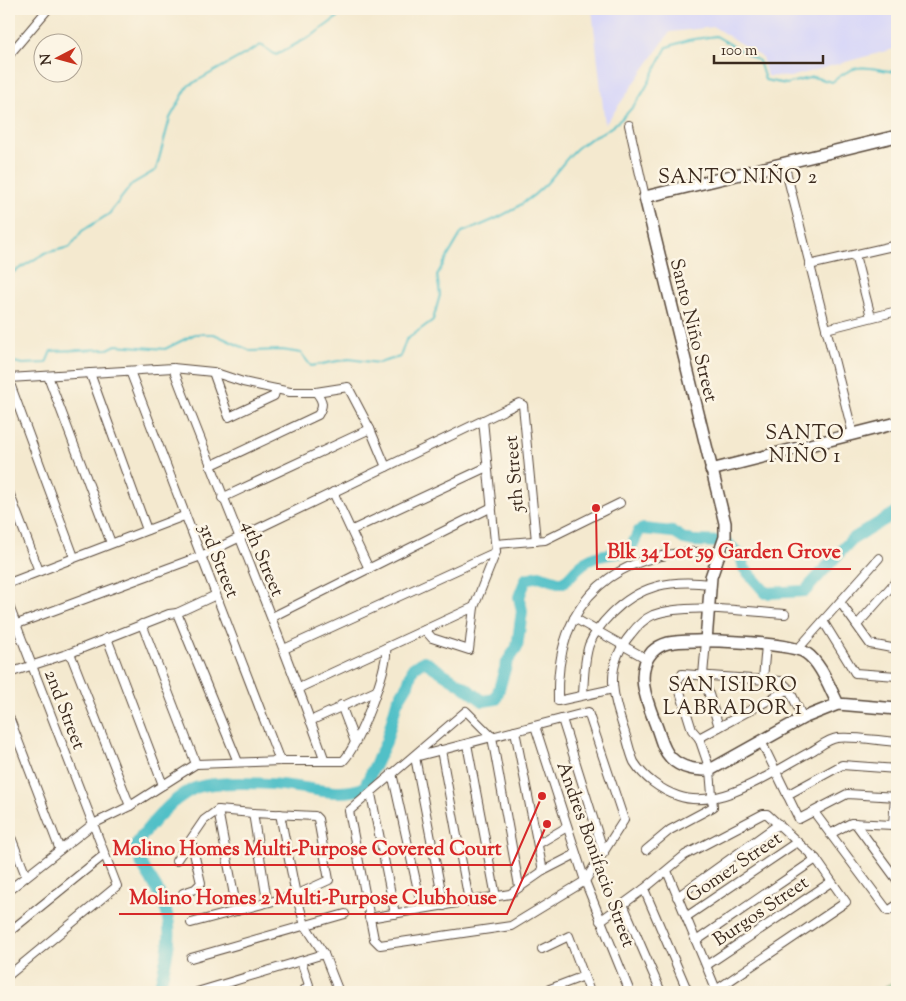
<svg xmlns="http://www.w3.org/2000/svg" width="906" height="1001" font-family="'Sorts Mill Goudy',serif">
	<rect width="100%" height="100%" fill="#fcf5e5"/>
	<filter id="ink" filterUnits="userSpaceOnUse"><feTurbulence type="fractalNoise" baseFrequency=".02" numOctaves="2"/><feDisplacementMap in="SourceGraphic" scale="10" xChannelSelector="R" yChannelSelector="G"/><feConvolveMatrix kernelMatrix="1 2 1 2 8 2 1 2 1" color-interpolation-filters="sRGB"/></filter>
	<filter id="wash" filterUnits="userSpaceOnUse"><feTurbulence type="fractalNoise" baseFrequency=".0096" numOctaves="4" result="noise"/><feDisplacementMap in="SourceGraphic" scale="20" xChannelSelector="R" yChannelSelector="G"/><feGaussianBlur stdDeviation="1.12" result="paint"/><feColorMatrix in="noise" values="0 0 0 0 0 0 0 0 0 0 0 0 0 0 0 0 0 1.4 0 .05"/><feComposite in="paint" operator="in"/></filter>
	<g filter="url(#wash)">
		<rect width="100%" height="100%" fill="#f4e9cf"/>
		<!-- built -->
		<polygon fill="#d8d7f8" points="592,9 897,9 897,48 790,77 767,76 762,57 714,27 670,32 605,125"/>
		<!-- garden -->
		<polygon fill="#7ecc8c" stroke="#5c7b55" points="897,980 897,992 888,992 885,986"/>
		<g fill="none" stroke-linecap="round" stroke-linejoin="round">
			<!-- stream -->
			<g stroke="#51c0c7" stroke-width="2">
				<polyline points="9,275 45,253 70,247 82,231 109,214 132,184 156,170 170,118 188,86 261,45 276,55 313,35 342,14 340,9"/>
				<path d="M9,361L23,364L46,363L51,351L108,349L116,345L165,349L195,334H214L251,351L282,350L301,353L311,366L349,359L378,363L400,357L406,340L433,320L440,295L437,275L462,232C493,222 522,208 545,185C557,173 567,155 581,145C591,137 604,133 614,125C643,103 650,77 667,47L688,40L716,36L759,61L765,80L786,84L813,77L832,82C861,59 866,69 897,72"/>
			</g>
			<!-- river -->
			<path stroke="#51c0c7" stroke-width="12" d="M159,992C165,956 178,934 161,897C152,877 140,869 136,845C148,826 172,799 193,789C213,780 273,783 296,787C320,790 340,796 364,788L386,742L397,702L408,684L413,668L424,661L463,686L483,701L496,699L507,662L517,647L522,611L519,597L526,579L539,576L561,583C570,579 572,573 579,567C592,554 612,554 629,552L639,531L643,529L673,532L684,539L693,541L726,542L741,556L744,568L766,593L805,591L851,540L897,512"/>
		</g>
	</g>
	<g filter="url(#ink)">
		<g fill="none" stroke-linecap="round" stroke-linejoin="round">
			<defs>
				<g id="street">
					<polyline points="9,55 48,9"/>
					<polyline points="629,125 645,197"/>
					<polyline points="784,163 853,434"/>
					<polyline points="855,255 871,317"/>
					<polyline points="809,265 897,245"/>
					<polyline points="826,329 897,311"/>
					<path d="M173,368C223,499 278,628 325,761"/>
					<polyline points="130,371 280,761"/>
					<polyline points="213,372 229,417 274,396 276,389"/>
					<polyline points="90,373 147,530"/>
					<polyline points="48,376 111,543"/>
					<polyline points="9,378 173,368 213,372 243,382 290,392 316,392 348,387 370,429 386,467"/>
					<polyline points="9,381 74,557"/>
					<path d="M210,466L318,415C324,405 323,401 316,392"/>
					<polyline points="9,492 39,571"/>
					<polyline points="333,492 369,569"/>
					<polyline points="222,498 370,429"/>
					<polyline points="352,530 487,467"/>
					<polyline points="496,544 545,540 620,503"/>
					<polyline points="9,583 184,516"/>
					<polyline points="840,602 870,644 897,649"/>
					<polyline points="9,606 117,886 9,975"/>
					<polyline points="177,613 238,762"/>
					<path d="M785,614C748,612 687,602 653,615C644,619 637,626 631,634C603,667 613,696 625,733C628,742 630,753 634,762C644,778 661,790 678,796C720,811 774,771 810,752C818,748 828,739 837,738C854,736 880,741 897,742"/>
					<polyline points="272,617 492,507"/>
					<polyline points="574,618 647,659"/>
					<polyline points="823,621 855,673 897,676"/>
					<polyline points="142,624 196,764"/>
					<polyline points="857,625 897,580"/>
					<polyline points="9,627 201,556 519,403 523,405 536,541"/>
					<polyline points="425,630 432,638 469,650 474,607 496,552 483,420"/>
					<polyline points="107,638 163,785"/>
					<polyline points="706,641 703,675 719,727"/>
					<polyline points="284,649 496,552"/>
					<polyline points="798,649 879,558"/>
					<polyline points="70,653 130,806"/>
					<polyline points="9,673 70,653 169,614 177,613 216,595"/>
					<polyline points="763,679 766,645"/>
					<polyline points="299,688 474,607"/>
					<path d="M613,689L558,701C555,598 617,547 719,552"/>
					<path d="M583,695C584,679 584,660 589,645C594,633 602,623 611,614C640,585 671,579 710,584"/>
					<polyline points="341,705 355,742"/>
					<polyline points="9,717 60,850"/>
					<polyline points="562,719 604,853"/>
					<polyline points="310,721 376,691"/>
					<polyline points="535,726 585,881 630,992"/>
					<polyline points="515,731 543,871"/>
					<polyline points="699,738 789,689"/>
					<polyline points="761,741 799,819 847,794 897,797"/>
					<polyline points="467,744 496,897"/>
					<polyline points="441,750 469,901"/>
					<polyline points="415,757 444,906"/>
					<path d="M410,759L415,757C473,742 531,727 588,712L624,820L585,881L511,926L380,945L374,939L349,811L466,711L492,737L519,886"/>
					<polyline points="897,767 893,825 897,832"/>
					<polyline points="392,773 422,908"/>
					<polyline points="371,794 395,914"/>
					<polyline points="787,795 842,765 897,769"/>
					<polyline points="218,810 237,911"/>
					<polyline points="814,812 888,911 897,905"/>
					<polyline points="280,814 296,895 305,925 324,954 339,992"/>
					<polyline points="855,823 897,880"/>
					<polyline points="9,832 26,876"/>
					<polyline points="830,834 851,823 893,825"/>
					<polyline points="538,844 567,827"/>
					<polyline points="646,850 670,830 713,807 710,770 699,738 692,730 677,682 682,674 781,681 789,689 803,718"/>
					<polyline points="176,861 204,820 218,810 253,813"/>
					<polyline points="667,871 717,992"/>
					<polyline points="644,889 688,992"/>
					<path d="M9,890L93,824L130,806L196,764L280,761H343C357,748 389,667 386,648"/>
					<polyline points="183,893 195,889 201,883 191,840"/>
					<polyline points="677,897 779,824"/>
					<polyline points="623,904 661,992"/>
					<polyline points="686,917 797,842"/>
					<polyline points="369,918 510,894 543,871 576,854"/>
					<polyline points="600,921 644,889 685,855 763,814 767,814 816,859 846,902 713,992"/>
					<polyline points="191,923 296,895 329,880 318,819 315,816 253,813 267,901"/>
					<polyline points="9,932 104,855"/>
					<polyline points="696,941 816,859"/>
					<polyline points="542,949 569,936 590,992"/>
					<polyline points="191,958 345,914"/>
					<polyline points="301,961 309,985 302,992"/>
					<polyline points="707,965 831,882"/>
					<polyline points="197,992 324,954"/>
					<polyline points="542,992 584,976"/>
				</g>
				<g id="secondary">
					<polyline points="711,470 897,423"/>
					<polyline points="706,641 711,577 725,537 725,523 645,197 897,136"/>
					<path d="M838,704C830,689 821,663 806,653C792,642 687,638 668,643C661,645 656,648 652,652C633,673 649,706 657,728C661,739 663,750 671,758C682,769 696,770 710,770L803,718L838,704L897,709"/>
				</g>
			</defs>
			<!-- street casing -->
			<use href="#street" stroke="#574739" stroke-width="10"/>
			<!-- secondary casing -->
			<use href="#secondary" stroke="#574739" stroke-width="14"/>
			<!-- street -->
			<use href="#street" stroke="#fff" stroke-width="8"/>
			<!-- secondary -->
			<use href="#secondary" stroke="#fff" stroke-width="11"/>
		</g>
	</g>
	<g text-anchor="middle" stroke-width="5" stroke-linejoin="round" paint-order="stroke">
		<!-- street labels -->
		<g font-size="19" fill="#3b2a1e" stroke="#fcf5e5">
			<text transform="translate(695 330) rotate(76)" y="7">Santo Niño Street</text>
			<text transform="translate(513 474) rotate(-95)" y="7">5th Street</text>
			<text transform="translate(264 558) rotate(67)" y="7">4th Street</text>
			<text transform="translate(220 560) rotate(68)" y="7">3rd Street</text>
			<text transform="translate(66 709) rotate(69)" y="7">2nd Street</text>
			<text transform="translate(597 854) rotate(70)" y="7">Andres Bonifacio Street</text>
			<text transform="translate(733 866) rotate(-34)" y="7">Gomez Street</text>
			<text transform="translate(760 910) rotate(-34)" y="7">Burgos Street</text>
		</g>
		<!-- neighbourhood labels -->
		<g font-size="20" letter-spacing="1" fill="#3b2a1e" stroke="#fcf5e5">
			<text x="738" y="183">SANTO NIÑO 2</text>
			<text x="805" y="439">SANTO<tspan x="805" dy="23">NIÑO 1</tspan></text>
			<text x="733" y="691">SAN ISIDRO<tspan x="733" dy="23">LABRADOR 1</tspan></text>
		</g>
	</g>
	<!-- callouts -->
	<path fill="none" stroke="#d62828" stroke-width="2" d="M596 508L597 569H851M542 796L512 865H103M547 824L507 914H119"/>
	<g fill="#d62828" stroke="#fcf5e5" stroke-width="2">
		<circle cx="596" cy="508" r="5"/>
		<circle cx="542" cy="796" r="5"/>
		<circle cx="547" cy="824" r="5"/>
	</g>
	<g font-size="20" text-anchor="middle" font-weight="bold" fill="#d62828" stroke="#fcf5e5" stroke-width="5" stroke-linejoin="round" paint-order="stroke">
		<text x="724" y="558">Blk 34 Lot 59 Garden Grove</text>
		<text x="307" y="855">Molino Homes Multi-Purpose Covered Court</text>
		<text x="313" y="904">Molino Homes 2 Multi-Purpose Clubhouse</text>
	</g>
	<!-- margin -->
	<rect width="906" height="1001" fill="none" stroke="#fcf5e5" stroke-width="30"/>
	<!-- north arrow -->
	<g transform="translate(58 58) rotate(264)"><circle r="24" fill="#fcf5e5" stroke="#afa495"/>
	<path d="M0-4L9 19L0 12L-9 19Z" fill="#c8321e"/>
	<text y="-8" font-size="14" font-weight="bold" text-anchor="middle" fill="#3b2a1e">N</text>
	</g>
	<!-- scale -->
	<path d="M714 55v8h109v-8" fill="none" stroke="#3b2a1e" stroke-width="2.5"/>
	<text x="721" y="55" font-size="15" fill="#3b2a1e" stroke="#fcf5e5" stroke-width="4" paint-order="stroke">100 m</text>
</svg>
